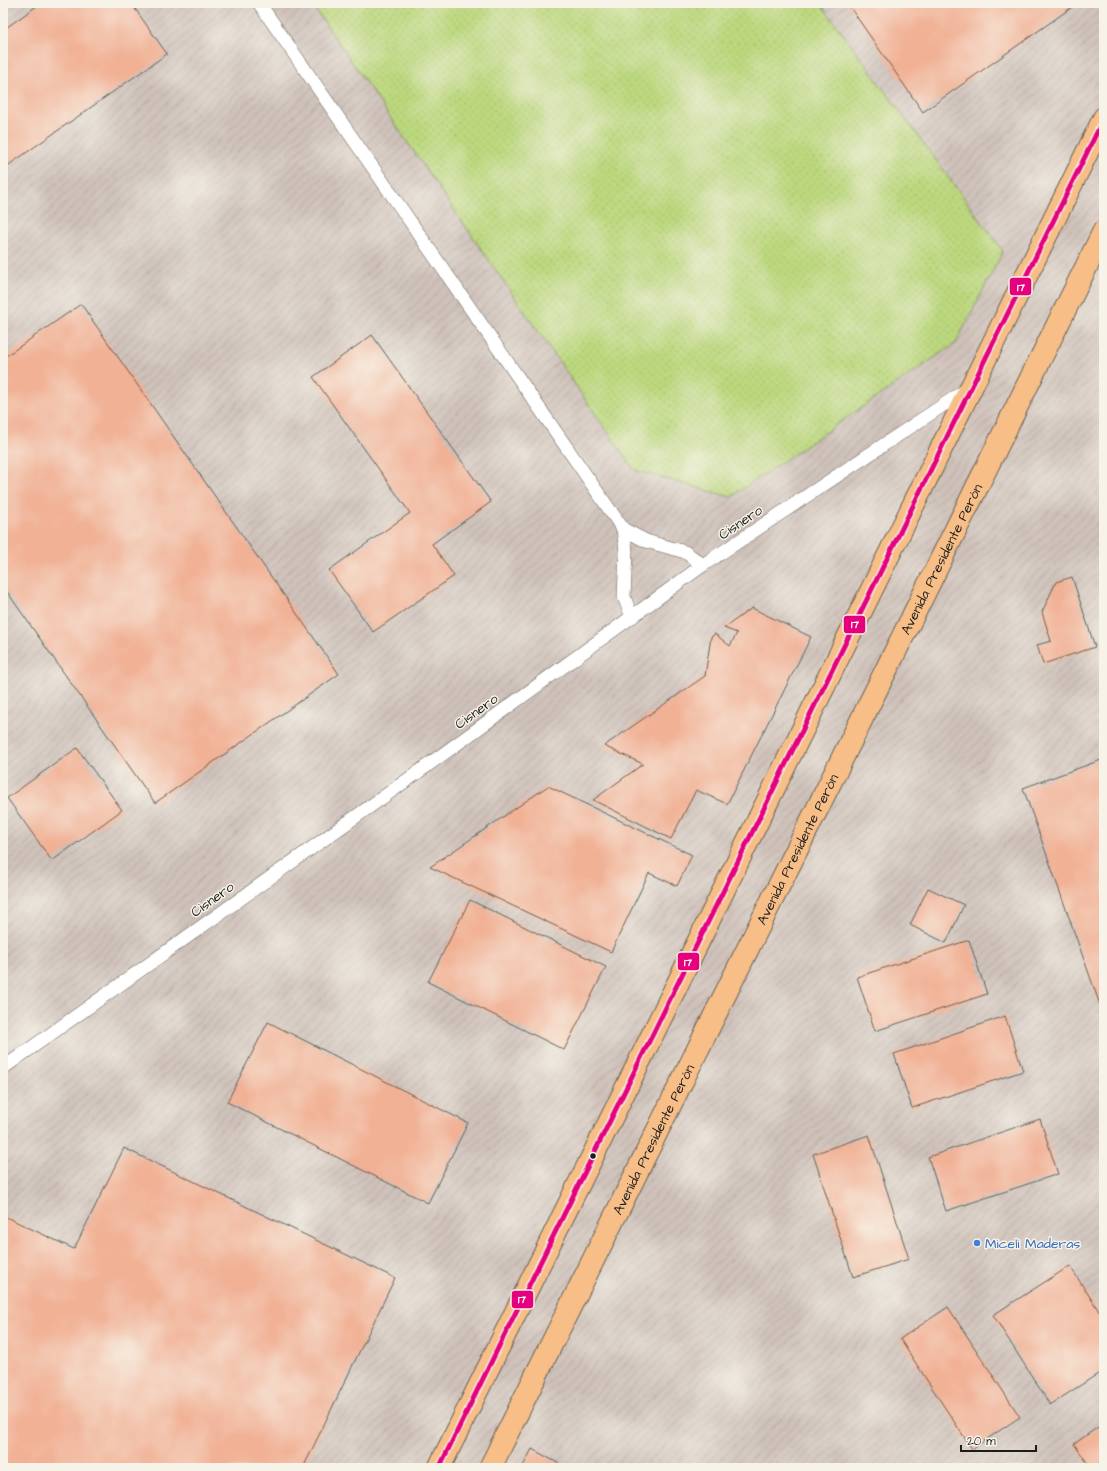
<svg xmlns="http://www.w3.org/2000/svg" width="1107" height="1471" font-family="'Architects Daughter',sans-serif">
	<defs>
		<pattern id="industrial-furrows" width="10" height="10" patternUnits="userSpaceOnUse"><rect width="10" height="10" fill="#cec1ba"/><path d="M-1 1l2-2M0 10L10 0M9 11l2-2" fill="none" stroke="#b0a59f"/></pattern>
		<pattern id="grass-dots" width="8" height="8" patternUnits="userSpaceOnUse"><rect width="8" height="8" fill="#bcd87e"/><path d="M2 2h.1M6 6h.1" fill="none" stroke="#a1b96c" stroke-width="1.8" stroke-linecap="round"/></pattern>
	</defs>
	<rect width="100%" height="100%" fill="#f7f3e8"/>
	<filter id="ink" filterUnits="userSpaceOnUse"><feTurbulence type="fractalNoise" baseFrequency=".025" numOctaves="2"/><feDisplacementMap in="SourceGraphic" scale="8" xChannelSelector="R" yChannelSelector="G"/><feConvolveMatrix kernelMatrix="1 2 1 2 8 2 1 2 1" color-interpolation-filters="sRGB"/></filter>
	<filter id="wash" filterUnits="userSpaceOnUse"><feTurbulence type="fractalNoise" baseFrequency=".012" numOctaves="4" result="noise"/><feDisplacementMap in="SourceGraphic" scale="16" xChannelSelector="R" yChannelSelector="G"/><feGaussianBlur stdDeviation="0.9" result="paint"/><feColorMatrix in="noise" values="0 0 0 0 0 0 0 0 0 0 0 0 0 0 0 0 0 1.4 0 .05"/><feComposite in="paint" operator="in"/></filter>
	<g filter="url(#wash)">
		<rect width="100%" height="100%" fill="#e9e2c2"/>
		<!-- industrial -->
		<rect fill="url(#industrial-furrows)" x="3" y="3" width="1101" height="1465"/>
		<!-- grass -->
		<polygon fill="url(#grass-dots)" stroke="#6c7a4d" points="311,3 820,3 1003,251 956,343 731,497 634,470"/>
		<g id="blocks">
			<!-- building -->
			<g fill="#f1b195">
				<polygon points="41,3 131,3 167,54 3,169 3,30"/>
				<polygon points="847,3 1078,3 923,112"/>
				<polygon points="81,304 339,674 155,803 3,586 3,358"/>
				<polygon points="372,335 491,502 432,544 454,576 373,632 329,570 410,513 313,377"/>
				<polygon points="1072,577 1095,647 1043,664 1037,645 1051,641 1042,612 1056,582"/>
				<polygon points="752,608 811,637 727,804 696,790 671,839 593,800 643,764 604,746 705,676 711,637 715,634 730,646 737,633 724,628"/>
				<polygon points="77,748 122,810 52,861 7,798"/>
				<polygon points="1104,759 1104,1016 1023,788"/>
				<polygon points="548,786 692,855 677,886 649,873 611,952 430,867"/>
				<polygon points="928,888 964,905 946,943 910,925"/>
				<polygon points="470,900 606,967 564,1050 428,982"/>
				<polygon points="969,940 987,994 875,1031 857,977"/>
				<polygon points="1005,1016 1023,1071 912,1108 894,1054"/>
				<polygon points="268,1022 468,1123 428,1203 227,1102"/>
				<polygon points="1040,1119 1058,1174 946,1211 928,1157"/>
				<polygon points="869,1135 909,1259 853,1277 813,1154"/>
				<polygon points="124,1148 395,1278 303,1468 3,1468 3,1223 6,1217 74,1249"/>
				<polygon points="1070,1266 1104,1319 1104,1370 1050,1405 993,1315"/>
				<polygon points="948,1307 1020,1417 972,1449 900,1339"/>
				<polygon points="1104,1423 1104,1461 1093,1468 1091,1468 1074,1444"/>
				<polygon points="532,1449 567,1468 522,1468"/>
			</g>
		</g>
	</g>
	<g filter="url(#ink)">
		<use href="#blocks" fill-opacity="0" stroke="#646156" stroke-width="1"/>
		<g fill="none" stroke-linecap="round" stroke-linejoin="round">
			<defs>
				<g id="lane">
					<polyline points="259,3 623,529 646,541 685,552 703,565"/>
					<polyline points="623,529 626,551 624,597 632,617"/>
					<polyline points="3,1068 417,773 703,565 969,388"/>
				</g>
				<g id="primary">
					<polyline points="439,1468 1104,118"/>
					<path id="s1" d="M490,1468L1104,231"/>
				</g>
			</defs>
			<!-- lane casing -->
			<use href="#lane" stroke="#646156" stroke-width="14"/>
			<!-- primary casing -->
			<use href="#primary" stroke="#646156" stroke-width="24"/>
			<!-- lane -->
			<use href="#lane" stroke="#fff" stroke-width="13"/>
			<!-- primary -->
			<use href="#primary" stroke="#f7be87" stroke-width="22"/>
			<defs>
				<polyline id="bus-1" points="439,1468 1104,118"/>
			</defs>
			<!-- bus-1 casing -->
			<use href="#bus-1" stroke="#f7f3e8" stroke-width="8"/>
			<!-- bus-1 -->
			<use href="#bus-1" stroke="#e5007d" stroke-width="5"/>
		</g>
	</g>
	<!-- markers -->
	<circle fill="#1c1c1c" stroke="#f7f3e8" stroke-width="1.5" cx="593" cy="1156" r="3.5"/>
	<circle fill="#3f7fe0" stroke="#f7f3e8" stroke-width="1.5" cx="977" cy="1243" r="4"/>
	<g text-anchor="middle" stroke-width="3" stroke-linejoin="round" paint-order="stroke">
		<!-- street labels -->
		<g font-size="14" fill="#1c1c1c" stroke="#f7f3e8">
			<text transform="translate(740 522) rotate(-34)" y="5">Cisnero</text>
			<text dy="5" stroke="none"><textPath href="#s1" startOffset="1015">Avenida Presidente Perón</textPath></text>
			<text transform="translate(476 711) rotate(-36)" y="5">Cisnero</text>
			<text dy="5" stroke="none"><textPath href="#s1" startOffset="691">Avenida Presidente Perón</textPath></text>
			<text transform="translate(212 899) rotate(-36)" y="5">Cisnero</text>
			<text dy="5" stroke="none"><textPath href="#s1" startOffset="367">Avenida Presidente Perón</textPath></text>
		</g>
		<!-- shop labels -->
		<g font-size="14" fill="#366cbe" stroke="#f7f3e8" text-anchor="start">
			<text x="985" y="1248">Miceli Maderas</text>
		</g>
	</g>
	<g stroke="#f7f3e8" stroke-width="1.5">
		<rect x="1009" y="277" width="23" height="19" rx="4" fill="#e5007d"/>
		<rect x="843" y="615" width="23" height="19" rx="4" fill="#e5007d"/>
		<rect x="677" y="952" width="23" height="19" rx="4" fill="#e5007d"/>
		<rect x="511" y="1290" width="23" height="19" rx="4" fill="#e5007d"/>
	</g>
	<g font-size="11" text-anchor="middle" font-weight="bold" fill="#fff">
		<text x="1021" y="291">17</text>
		<text x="855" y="628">17</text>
		<text x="688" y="966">17</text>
		<text x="522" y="1303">17</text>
	</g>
	<!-- margin -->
	<rect width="1107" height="1471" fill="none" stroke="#f7f3e8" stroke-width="16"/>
	<!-- scale -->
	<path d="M961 1445v6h75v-6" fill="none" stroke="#1c1c1c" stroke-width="2"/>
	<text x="967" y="1445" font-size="12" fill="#1c1c1c" stroke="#f7f3e8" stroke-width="3" paint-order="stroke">20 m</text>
</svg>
